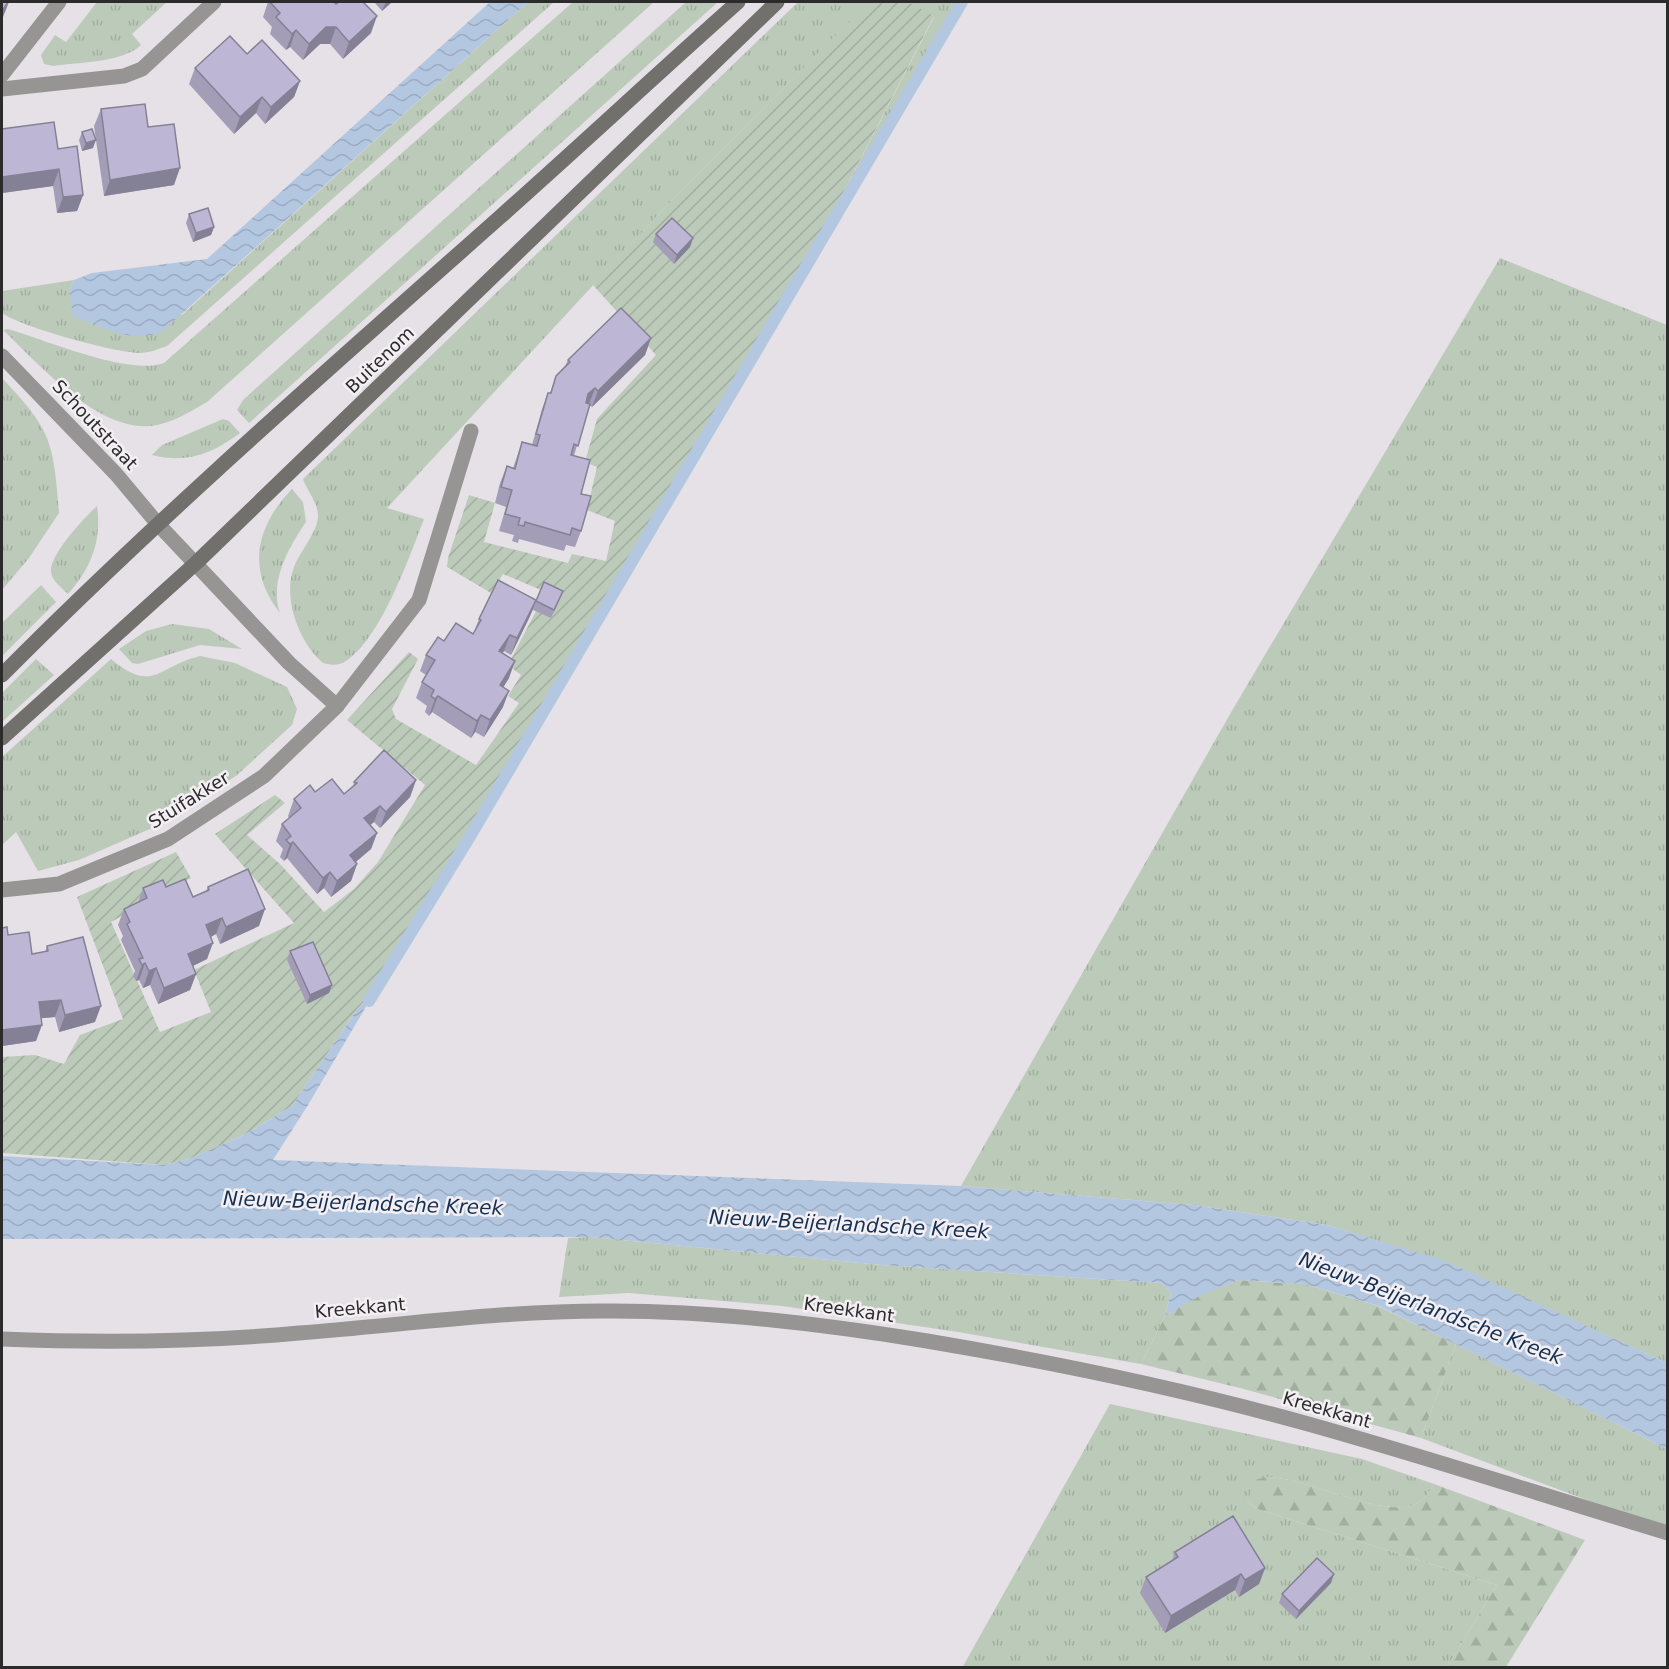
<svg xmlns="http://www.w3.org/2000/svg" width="1669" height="1669" font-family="'DejaVu Sans',sans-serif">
	<defs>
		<pattern id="grass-tufts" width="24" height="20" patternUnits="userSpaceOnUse" patternTransform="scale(1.5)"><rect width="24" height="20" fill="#bccaba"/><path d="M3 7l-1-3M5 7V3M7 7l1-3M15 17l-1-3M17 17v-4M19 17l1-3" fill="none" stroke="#a2aea0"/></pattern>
		<pattern id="forest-firs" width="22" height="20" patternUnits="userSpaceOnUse" patternTransform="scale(1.5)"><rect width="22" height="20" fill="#bccaba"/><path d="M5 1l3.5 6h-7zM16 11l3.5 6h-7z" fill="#a2aea0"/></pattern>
		<pattern id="garden-furrows" width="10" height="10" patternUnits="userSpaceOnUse" patternTransform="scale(1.5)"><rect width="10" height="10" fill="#bccaba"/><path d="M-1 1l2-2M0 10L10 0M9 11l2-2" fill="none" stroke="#a2aea0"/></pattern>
		<pattern id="water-waves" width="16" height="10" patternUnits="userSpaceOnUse" patternTransform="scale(1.5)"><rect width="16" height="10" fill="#b4c7e1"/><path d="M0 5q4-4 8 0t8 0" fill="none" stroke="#9babc1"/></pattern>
	</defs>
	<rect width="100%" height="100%" fill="#e6e1e6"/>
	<!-- grass -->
	<g fill="url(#grass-tufts)">
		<path d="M97,2H167L132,34L141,45C122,63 80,62 53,66L44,64L41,55L55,35L66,42Z"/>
		<path d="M528,2H554L167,346C158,349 150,353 140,353C116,353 21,327 2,313V291L74,280L69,290L182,315Z"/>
		<path d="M573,2H654L207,402C193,410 177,420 161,424C104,440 40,365 3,330L8,329C46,340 129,376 164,363Z"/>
		<polygon points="686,2 718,2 249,423 237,410 243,400"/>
		<path d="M798,2H869L672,200L387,508L424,519C409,558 381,638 346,661C339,666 331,665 323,663C299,643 282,597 294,567C300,551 316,535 318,517C319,504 307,491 303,479Z"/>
		<polygon points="908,2 962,2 808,261 934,17"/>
		<polygon points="1500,258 1667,325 1667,1363 1448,1263 1327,1225 1193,1205 961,1186 1233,709"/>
		<path d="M2,378C52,431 53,441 59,513L29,558L2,590Z"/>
		<path d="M223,419L229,421L240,433C212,454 186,464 152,455L162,445Z"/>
		<path d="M292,489L303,502L306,522C289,547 269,581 280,613C246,570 256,526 292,489Z"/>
		<path d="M97,506C102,541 91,568 68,594C61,587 52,581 51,572C49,555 85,517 97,506Z"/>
		<polygon points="41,585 56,602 2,656 2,623"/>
		<polygon points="172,624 209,629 242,649 200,645 138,664 132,663 119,649 146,631"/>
		<path d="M200,656L235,663L287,687L297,709L292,725L236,776L152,828L79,860L38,871L16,832L2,845V757L111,659C154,694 156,667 200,656Z"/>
		<polygon points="36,659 54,675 2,722 2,693"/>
		<polygon points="590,1237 882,1265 1161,1283 1171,1292 1165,1316 1141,1364 958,1332 782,1306 629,1293 559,1297 568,1238"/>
		<polygon points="1456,1344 1667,1449 1667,1530 1421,1438"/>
		<path d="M1110,1404L1362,1459L1434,1484C1430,1493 1421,1503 1411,1506C1370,1514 1311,1478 1266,1477L1247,1501L1257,1509L1497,1585L1447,1667L962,1668Z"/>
	</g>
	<!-- forest -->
	<g fill="url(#forest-firs)">
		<polygon points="1239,1280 1305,1284 1378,1306 1456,1344 1421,1438 1240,1388 1141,1364 1165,1316 1201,1294"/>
		<path d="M1266,1477C1311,1478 1370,1514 1411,1506C1421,1503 1430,1493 1434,1484L1585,1540L1506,1667H1447L1497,1585L1257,1509L1247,1501L1255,1480Z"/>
	</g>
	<!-- garden -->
	<polygon fill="url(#garden-furrows)" points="869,2 908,2 934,16 808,261 469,838 377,988 358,1008 292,1106 244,1135 189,1159 163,1165 2,1153 2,1057 35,1055 64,1064 80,1035 123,1019 77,897 176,852 191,878 111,922 160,1032 211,1012 194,970 294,923 215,834 275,795 285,803 247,835 280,864 324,912 354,889 378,862 425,785 347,720 409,652 418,659 392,709 396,719 476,765 519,703 508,696 521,675 508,665 536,611 541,590 503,574 491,593 447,567 448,558 469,495 495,503 484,542 568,563 572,554 606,561 615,521 587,510 597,467 585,462 597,419 656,355 593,285 672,200"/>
	<!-- water -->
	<g fill="url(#water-waves)">
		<path d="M490,2H528L164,330C136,346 101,327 73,316L69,290L74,280L92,273L207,259Z"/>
		<polygon points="377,988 308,1105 273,1160 961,1186 1193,1205 1327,1225 1448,1262 1667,1363 1667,1449 1379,1306 1305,1284 1239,1280 1201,1295 1165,1316 1171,1292 1161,1283 882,1265 590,1237 2,1239 2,1156 163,1165 189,1159 244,1135 292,1106 358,1008"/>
	</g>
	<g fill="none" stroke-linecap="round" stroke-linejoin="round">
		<!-- stream -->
		<polyline stroke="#b4c7e1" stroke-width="12" points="369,1001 469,838 962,2"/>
		<!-- minor -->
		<g stroke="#969593" stroke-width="15">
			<polyline points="2,75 59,2"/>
			<polyline points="2,89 124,76 142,69 214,2"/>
			<polyline points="2,356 116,474 157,523 289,663 337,706"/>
			<polyline points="2,890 59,884 168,839 264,776 337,706 419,600 471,431"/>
			<path d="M2,1339C100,1343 201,1342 299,1333C404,1325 508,1310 613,1311C718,1311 823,1324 927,1341C1052,1362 1178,1388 1301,1422C1424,1456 1545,1496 1668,1533"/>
		</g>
		<!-- secondary -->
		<g stroke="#71706d" stroke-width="15">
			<path d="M2,675C161,515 331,367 500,217C580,146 658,73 738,2"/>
			<polyline points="2,738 196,563 777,2"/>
		</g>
	</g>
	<!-- wall -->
	<g fill="#a39db7">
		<polygon points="268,2 334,2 371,33 343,59 330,44 320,44 303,60 290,47 286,50 270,34 272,27 263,17"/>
		<polygon points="374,2 392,2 382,11"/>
		<polygon points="247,54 300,81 294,97 265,124 256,113 234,134 189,84 195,68"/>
		<polygon points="101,109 148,127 174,185 104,196 94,126"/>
		<polygon points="2,129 58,149 83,195 77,211 57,213 53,186 2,193"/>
		<polygon points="82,132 93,148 82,151 79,140"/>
		<polygon points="189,214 214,227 211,235 193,242 186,223"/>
		<polygon points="656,234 693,238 690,247 674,264 653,242"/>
		<polygon points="651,338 645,355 592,407 589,405 574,456 581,494 581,531 575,547 566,545 564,551 519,539 518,543 512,541 514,535 499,531 506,507 495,503 500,483 507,466 513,468 522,442 532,445 542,409 548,393 550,393 556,376 565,366 568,360"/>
		<polygon points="560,599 551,618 533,610 511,655 504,651 502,653 509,678 503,687 503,707 484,737 475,732 471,738 432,712 429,716 425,712 427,706 416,698 422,682 426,675 420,671 426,655 444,641 473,634 479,619 536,600"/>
		<polygon points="416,780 410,797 380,828 374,822 370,825 377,833 371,849 355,862 357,864 351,881 331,897 324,888 317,894 287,858 284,861 280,857 283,849 276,841 282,824 289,818 288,816 294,799 315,792 344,794 353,787 354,782"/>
		<polygon points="166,887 193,897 206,891 208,887 259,926 220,944 216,934 211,937 207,959 193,966 196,974 190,990 158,1004 150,985 143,988 139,980 136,981 133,976 135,971 121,940 123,936 118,925 124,909 138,903 143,888"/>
		<polygon points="2,928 8,935 32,954 45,952 47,946 95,1022 59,1032 55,1017 41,1018 36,1041 2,1046"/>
		<polygon points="290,951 329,993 307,1004 287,960"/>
		<polygon points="1175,1552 1265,1568 1259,1584 1239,1597 1235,1590 1165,1633 1140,1593 1146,1577 1172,1561"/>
		<polygon points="1331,1583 1296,1619 1279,1603 1282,1594"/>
	</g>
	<!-- shaded-wall -->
	<g fill="#848095">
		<polygon points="9,2 3,17 2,19 2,11"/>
		<polygon points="386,2 392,2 382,11"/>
		<polygon points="377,16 371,33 343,59 349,42"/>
		<polygon points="326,27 336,27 330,44 320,44 303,60 309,44"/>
		<polygon points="296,30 290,47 286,50 292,34"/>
		<polygon points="300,81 294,97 265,124 271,107"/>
		<polygon points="262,97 256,113 234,134 240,117"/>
		<polygon points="96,140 93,148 82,151 86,143"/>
		<polygon points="180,168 174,185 104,196 110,180"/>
		<polygon points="59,169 53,186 2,193 2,177"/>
		<polygon points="83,195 77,211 57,213 63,197"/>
		<polygon points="214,227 211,235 193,242 196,233"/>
		<polygon points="693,238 690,247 674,264 677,255"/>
		<polygon points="651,338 645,355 592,407 598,391"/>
		<polygon points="595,388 589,404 582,411 588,394"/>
		<polygon points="536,600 530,616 511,655 517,638"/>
		<polygon points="510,635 504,651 493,667 499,651"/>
		<polygon points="515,661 509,678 494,702 500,685"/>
		<polygon points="509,691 503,707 484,737 490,720"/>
		<polygon points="438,696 432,712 429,716 435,699"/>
		<polygon points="481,715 475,732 471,738 477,721"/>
		<polygon points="416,780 410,797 380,828 386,812"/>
		<polygon points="380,806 374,822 358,835 364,818"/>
		<polygon points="377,833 371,849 344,872 350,855"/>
		<polygon points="293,842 287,858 284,861 290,844"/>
		<polygon points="357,864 351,881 331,897 337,881"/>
		<polygon points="330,872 324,888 317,894 323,878"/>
		<polygon points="265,909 259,926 220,944 226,927"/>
		<polygon points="222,918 216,934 200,942 206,925"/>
		<polygon points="213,943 207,959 182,971 188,954"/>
		<polygon points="145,963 139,980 136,981 142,965"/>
		<polygon points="156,968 150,985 143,988 149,971"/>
		<polygon points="196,974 190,990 158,1004 164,988"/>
		<polygon points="332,985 329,993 307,1004 310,995"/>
		<polygon points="61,1000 55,1017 33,1019 39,1002"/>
		<polygon points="101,1006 95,1022 59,1032 65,1015"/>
		<polygon points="42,1025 36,1041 2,1046 2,1030"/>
		<polygon points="1265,1568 1259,1584 1239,1597 1245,1580"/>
		<polygon points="1241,1574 1235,1590 1165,1633 1171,1616"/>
		<polygon points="1334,1574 1331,1583 1296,1619 1299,1611"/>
	</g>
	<!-- building -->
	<g fill="#bdb7d5" stroke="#848095" stroke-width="1.5">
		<polygon points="2,2 8,2 2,11"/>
		<polygon points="270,2 334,2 336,4 339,2 363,2 377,16 349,42 336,27 326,27 309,44 296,30 292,34 276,17 280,13"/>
		<polygon points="230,36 247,54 262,40 300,81 271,107 262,97 240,117 195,68"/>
		<polygon points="145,104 148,127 174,124 180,168 110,180 101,109"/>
		<polygon points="54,122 58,149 77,146 83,195 63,197 59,169 2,177 2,129"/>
		<polygon points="92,129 96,140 86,143 82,132"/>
		<polygon points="208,208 214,227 196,233 189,214"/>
		<polygon points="672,218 693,238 677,255 656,234"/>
		<polygon points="621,308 651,338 598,391 595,388 588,394 586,403 590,404 578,446 574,444 571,455 590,460 581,494 591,496 581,531 572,528 570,535 525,522 524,526 518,525 520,518 505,514 512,490 501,487 507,466 515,469 522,442 537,446 540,435 536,434 548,393 551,393 556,376 570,362 568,360"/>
		<polygon points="498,580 536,600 517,638 510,635 499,651 515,661 500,685 509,691 490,720 481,715 477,721 438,696 435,699 431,696 434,690 422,682 435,660 426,655 438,637 444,641 456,623 473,634 481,620 479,619"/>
		<polygon points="544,582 563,591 554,610 536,601"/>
		<polygon points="384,750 416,780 386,812 380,806 364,818 377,833 350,855 357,864 337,881 330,872 323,878 293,842 290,844 286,840 291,836 282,824 301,808 294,799 310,785 315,792 332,779 344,794 357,783 354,782"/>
		<polygon points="248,869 265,909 226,927 222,918 206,925 213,943 188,954 196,974 164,988 156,968 149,971 145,963 142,965 139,959 143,958 127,924 130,922 124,909 147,898 143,888 163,880 166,887 185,879 193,897 209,890 208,887"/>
		<polygon points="7,927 8,935 29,932 32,954 48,951 47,946 83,937 101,1006 65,1015 61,1000 39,1002 42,1025 2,1030 2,928"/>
		<polygon points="313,942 332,985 310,995 290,951"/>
		<polygon points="1233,1516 1265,1568 1245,1580 1241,1574 1171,1616 1146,1577 1178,1557 1175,1552"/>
		<polygon points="1317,1558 1334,1574 1299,1611 1282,1594"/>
	</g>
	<g text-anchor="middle" stroke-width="5" stroke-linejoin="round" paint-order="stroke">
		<!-- street labels -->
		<g font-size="18" fill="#2c2b2c" stroke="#f3eff3">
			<text transform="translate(380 360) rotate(-44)" y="6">Buitenom</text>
			<text transform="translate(95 425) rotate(47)" y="6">Schoutstraat</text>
			<text transform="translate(189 800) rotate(-32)" y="6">Stuifakker</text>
			<text transform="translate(360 1308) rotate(-5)" y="6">Kreekkant</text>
			<text transform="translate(849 1310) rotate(8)" y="6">Kreekkant</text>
			<text transform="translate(1327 1410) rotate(16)" y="6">Kreekkant</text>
		</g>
		<!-- water labels -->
		<g font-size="20" font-style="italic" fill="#143053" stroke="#f3eff3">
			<text transform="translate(363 1203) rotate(2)" y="7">Nieuw-Beijerlandsche Kreek</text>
			<text transform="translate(849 1224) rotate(3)" y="7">Nieuw-Beijerlandsche Kreek</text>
			<text transform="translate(1431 1308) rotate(21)" y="7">Nieuw-Beijerlandsche Kreek</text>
		</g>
	</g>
	<!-- border -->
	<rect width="1669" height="1669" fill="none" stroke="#2c2b2c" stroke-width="6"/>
</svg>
